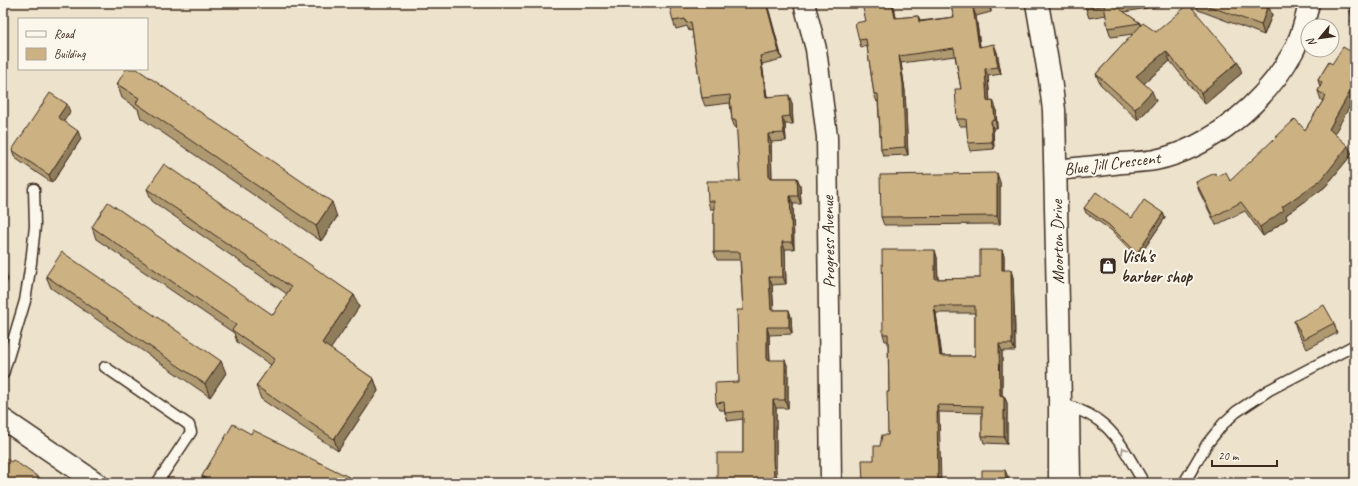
<svg xmlns="http://www.w3.org/2000/svg" width="1358" height="486" font-family="Caveat,sans-serif">
	<rect width="100%" height="100%" fill="#ede2cc"/>
	<filter id="ink" filterUnits="userSpaceOnUse"><feTurbulence type="fractalNoise" baseFrequency=".025" numOctaves="2"/><feDisplacementMap in="SourceGraphic" scale="8" xChannelSelector="R" yChannelSelector="G"/><feConvolveMatrix kernelMatrix="1 2 1 2 8 2 1 2 1" color-interpolation-filters="sRGB"/></filter>
	<g filter="url(#ink)">
		<g fill="none" stroke-linecap="round" stroke-linejoin="round">
			<defs>
				<g id="service">
					<polyline points="105,367 189,425 191,432 157,483"/>
					<polyline points="3,374 25,301 31,263 35,226 34,189"/>
					<path d="M1060,402C1073,408 1088,412 1099,421C1119,435 1131,462 1144,483"/>
					<polyline points="1074,408 1075,483"/>
					<polyline points="1184,483 1207,444 1223,424 1236,412 1269,390 1355,345"/>
				</g>
				<g id="minor">
					<polyline points="804,3 816,49 827,137 831,483"/>
					<path d="M1055,170C1077,168 1099,166 1122,163C1133,162 1144,162 1155,160C1212,148 1265,102 1293,52C1300,39 1306,17 1309,3"/>
					<polyline points="3,419 97,483"/>
				</g>
				<polyline id="tertiary" points="1037,3 1050,79 1054,110 1060,402 1060,483"/>
			</defs>
			<!-- service casing -->
			<use href="#service" stroke="#3b2a1e" stroke-width="13"/>
			<!-- minor casing -->
			<use href="#minor" stroke="#3b2a1e" stroke-width="23"/>
			<!-- tertiary casing -->
			<use href="#tertiary" stroke="#3b2a1e" stroke-width="25"/>
			<!-- service -->
			<use href="#service" stroke="#fbf7ec" stroke-width="10"/>
			<!-- minor -->
			<use href="#minor" stroke="#fbf7ec" stroke-width="20"/>
			<!-- tertiary -->
			<use href="#tertiary" stroke="#fbf7ec" stroke-width="22"/>
		</g>
		<!-- wall -->
		<g fill="#af9971" stroke="#3b2a1e" fill-rule="evenodd">
			<polygon points="762,3 763,5 766,3 769,11 782,59 762,64 767,96 792,103 793,124 785,124 786,141 771,142 772,178 797,178 800,185 801,204 793,204 794,249 785,249 786,284 772,285 774,310 789,310 791,317 792,334 769,335 770,360 788,367 788,408 776,408 776,467 717,479 743,453 743,419 728,421 725,413 725,410 719,410 716,403 739,382 743,310 740,260 717,260 714,252 714,209 710,209 708,201 740,181 737,128 735,128 732,120 730,103 705,106 702,98 692,30 689,31 687,26 676,29 673,21"/>
			<polygon points="867,3 893,3 896,18 918,16 920,21 954,17 950,3 990,3 991,12 976,16 980,46 997,52 1001,74 988,76 990,101 996,108 997,128 993,128 994,149 970,151 968,143 967,126 960,126 957,119 961,89 955,56 901,63 905,91 908,155 883,156 881,149 878,101 877,102 874,94 867,46 861,48 859,40 866,21"/>
			<polygon points="1085,3 1165,3 1165,5 1124,12 1140,23 1141,25 1242,73 1205,104 1170,61 1144,83 1156,101 1138,120 1100,84 1096,74 1133,34 1111,37 1108,28 1106,15 1089,18 1086,9"/>
			<polygon points="1195,3 1263,3 1268,5 1272,15 1264,35 1198,10"/>
			<polygon points="1343,3 1355,3 1355,31 1351,21 1352,18 1350,11 1351,8 1345,7"/>
			<polygon points="1329,62 1334,134 1352,154 1325,187 1286,215 1287,219 1263,236 1245,211 1216,225 1199,191 1196,182 1217,176 1230,181 1305,130 1323,101 1321,100 1318,91 1320,87 1318,80"/>
			<polygon points="117,84 337,217 321,241 141,118 138,109 122,98"/>
			<polygon points="70,112 64,121 81,139 52,183 15,158 12,150"/>
			<polygon points="1000,182 1000,224 884,225 881,217"/>
			<polygon points="147,189 354,295 359,307 330,349 374,379 378,391 338,451 261,399 256,386 271,365 237,342 234,333 96,239 92,227 273,315 287,294 152,201"/>
			<polygon points="1084,208 1132,218 1163,213 1165,218 1138,258 1111,230 1086,213"/>
			<path d="M1002,250L1004,256V270L1013,277L1015,326V351H1002V396H1004L1007,403V444L984,443L982,436V413L939,412L874,460L880,446L888,435L889,392L888,341H885L883,334L937,257L938,279L980,278ZM936,313H975V356H942Z"/>
			<polygon points="46,276 226,373 210,397 51,288"/>
			<polygon points="1294,321 1334,323 1337,333 1307,349 1297,331"/>
			<polygon points="251,434 361,483 204,483 202,476"/>
		</g>
		<!-- shaded-wall -->
		<g fill="#8f7d5c" stroke="#3b2a1e">
			<polygon points="766,3 769,11 782,59 779,52"/>
			<polygon points="892,3 893,3 898,26 895,18"/>
			<polygon points="988,3 990,3 991,12 989,5"/>
			<polygon points="1268,5 1272,15 1264,35 1261,25"/>
			<polygon points="973,8 976,16 981,54 979,47"/>
			<polygon points="994,44 997,52 1001,74 998,67"/>
			<polygon points="1166,51 1170,61 1140,87 1136,76"/>
			<polygon points="760,56 762,64 768,104 766,97"/>
			<polygon points="899,56 901,63 905,91 908,155 905,147"/>
			<polygon points="1238,62 1242,73 1205,104 1201,93"/>
			<polygon points="985,69 988,76 990,108 987,101"/>
			<polygon points="1355,83 1355,97 1332,138 1329,129"/>
			<polygon points="1152,91 1156,101 1138,120 1135,109"/>
			<polygon points="789,95 792,103 793,124 790,116"/>
			<polygon points="993,100 996,108 997,128 995,120"/>
			<polygon points="67,104 70,112 61,125 58,117"/>
			<polygon points="782,117 785,124 786,141 784,133"/>
			<polygon points="991,121 993,128 994,149 992,142"/>
			<polygon points="78,131 81,139 52,183 49,175"/>
			<polygon points="768,134 771,142 772,186 769,178"/>
			<polygon points="1348,146 1352,154 1325,187 1286,215 1287,219 1263,236 1260,227"/>
			<polygon points="997,173 1000,182 1000,224 997,216"/>
			<polygon points="797,178 800,185 801,204 798,196"/>
			<polygon points="790,196 793,204 794,249 792,242"/>
			<polygon points="332,202 337,217 321,241 316,226"/>
			<polygon points="1163,213 1165,218 1138,258 1137,253"/>
			<polygon points="782,242 785,249 786,284 783,277"/>
			<polygon points="935,250 937,257 938,286 935,279"/>
			<polygon points="1002,250 1004,256 1004,277 1002,270"/>
			<polygon points="5,270 8,280 3,288 3,273"/>
			<polygon points="1011,270 1013,277 1015,351 1012,344"/>
			<polygon points="769,277 772,285 774,318 771,310"/>
			<polygon points="354,295 359,307 326,356 322,343"/>
			<polygon points="934,306 936,313 942,362 940,356"/>
			<polygon points="789,310 791,317 792,334 789,327"/>
			<polygon points="767,327 769,335 770,368 767,360"/>
			<polygon points="999,344 1002,351 1002,403 1000,396"/>
			<polygon points="785,360 788,367 788,408 785,400"/>
			<polygon points="221,361 226,373 210,397 205,384"/>
			<polygon points="374,379 378,391 338,451 334,439"/>
			<polygon points="1004,396 1007,403 1007,444 1004,437"/>
			<polygon points="773,400 776,408 776,467 777,483 774,477 773,459"/>
			<polygon points="937,405 939,412 941,483 938,483"/>
			<polygon points="1005,470 1008,477 1008,483 1006,483"/>
			<polygon points="781,477 784,483 781,483"/>
		</g>
		<!-- building -->
		<g fill="#ccb283" stroke="#3b2a1e" fill-rule="evenodd">
			<polygon points="669,3 761,3 762,5 766,3 779,52 760,56 766,97 789,95 790,116 782,117 784,133 768,134 769,178 797,178 798,196 790,196 792,242 782,242 783,277 769,277 771,310 789,310 789,327 767,327 767,360 785,360 785,400 773,400 773,459 774,477 781,477 781,483 715,483 715,479 717,479 717,453 743,453 743,411 725,413 724,402 716,403 715,383 739,382 737,310 743,310 740,252 714,252 714,201 708,201 707,181 740,181 736,120 732,120 730,95 702,98 691,22 686,23 685,19 673,21"/>
			<polygon points="867,3 892,3 895,18 918,16 919,22 954,17 950,3 988,3 989,5 973,8 979,47 994,44 998,67 985,69 987,101 993,100 995,120 991,121 992,142 968,143 966,119 957,119 955,89 961,89 954,48 899,56 903,84 905,147 881,149 878,94 874,94 866,39 859,40 855,23 866,21 862,4"/>
			<polygon points="1085,3 1120,3 1113,4 1140,23 1108,28 1104,5 1086,9"/>
			<polygon points="1200,3 1263,3 1268,5 1261,25"/>
			<polygon points="1352,3 1355,3 1355,22 1351,21 1354,12 1350,11"/>
			<polygon points="1189,4 1238,62 1201,93 1166,51 1136,76 1152,91 1135,109 1096,74 1143,23 1156,32"/>
			<polygon points="1343,47 1355,54 1355,83 1329,129 1348,146 1322,179 1282,207 1284,210 1260,227 1241,202 1213,217 1196,182 1215,173 1217,176 1226,172 1230,181 1295,119 1305,130 1326,96 1318,91 1322,83 1318,80 1329,62 1332,64"/>
			<polygon points="126,69 137,69 332,202 316,226 136,103 139,98 117,84"/>
			<polygon points="50,93 67,104 58,117 78,131 49,175 12,150"/>
			<polygon points="164,164 354,295 322,343 374,379 334,439 256,386 275,359 232,330 236,325 92,227 108,202 273,315 291,287 147,189"/>
			<polygon points="997,173 997,216 881,217 880,175"/>
			<polygon points="1096,192 1132,218 1144,200 1163,213 1137,253 1109,225 1084,208"/>
			<path d="M882,250H935V279L980,278V250H1002V270H1011L1012,344H999L1000,396H1004V437L982,436V406L937,405L938,483H863L862,460H874V446H880L882,435H888L887,392H889L888,334H883ZM934,306H975V356H940Z"/>
			<polygon points="62,252 221,361 205,384 46,276"/>
			<polygon points="1324,305 1334,323 1304,339 1294,321"/>
			<polygon points="233,424 251,434 253,430 361,483 210,483 211,481 202,476"/>
			<polygon points="3,456 11,462 13,460 47,483 3,483"/>
			<polygon points="982,470 1005,470 1006,483 982,483"/>
		</g>
		<!-- one-way arrows -->
		<defs><path id="oneway-chevron" d="M-2-3.5L2.5 0L-2 3.5" fill="none" stroke-width="1.6" stroke-linecap="round" stroke-linejoin="round"/></defs>
		<use stroke="#9b9085" href="#oneway-chevron" transform="translate(1124 450) rotate(-123)"/>
	</g>
	<!-- icons -->
	<defs>
		<symbol id="shop-square" viewBox="-11 -11 22 22"><rect x="-9" y="-9" width="18" height="18" rx="4" fill="#3b2a1e" stroke="#fbf7ec"/><path d="M-5-2.5h2.3a2.7 3.5 0 0 1 5.4 0H5L5.5 6h-11ZM-1.5-2.5h3a1.5 2.3 0 0 0-3 0Z" fill="#fff"/></symbol>
	</defs>
	<g fill-rule="evenodd">
		<use href="#shop-square" x="1098" y="256" width="20" height="20"/>
	</g>
	<g text-anchor="middle" stroke-width="4" stroke-linejoin="round" paint-order="stroke">
		<!-- street labels -->
		<g font-size="17" fill="#3b2a1e" stroke="#fbf7ec">
			<text transform="translate(1112 163) rotate(-7)" y="6">Blue Jill Crescent</text>
			<text transform="translate(828 242) rotate(-91)" y="6">Progress Avenue</text>
			<text transform="translate(1057 242) rotate(-91)" y="6">Moorton Drive</text>
		</g>
		<!-- poi labels -->
		<g font-size="17" font-weight="bold" fill="#3b2a1e" stroke="#fbf7ec" text-anchor="start">
			<text x="1121" y="262">Vish's<tspan x="1121" dy="20">barber shop</tspan></text>
		</g>
	</g>
	<!-- margin -->
	<rect width="1358" height="486" fill="none" stroke="#fbf7ec" stroke-width="16"/>
	<rect x="8" y="8" width="1342" height="470" fill="none" stroke="#3b2a1e" stroke-width="1.5" filter="url(#ink)"/>
	<!-- legend -->
	<rect x="18" y="18" width="130" height="52" fill="#fbf7ec" stroke="#aea59a"/>
	<rect x="26" y="31" width="20" height="6" fill="#fbf7ec" stroke="#aea59a"/>
	<text x="54" y="38" font-size="12" fill="#3b2a1e">Road</text>
	<rect x="26" y="48" width="20" height="12" fill="#ccb283" stroke="#aea59a"/>
	<text x="54" y="58" font-size="12" fill="#3b2a1e">Building</text>
	<!-- north arrow -->
	<g transform="translate(1320 38) rotate(241)"><circle r="19" fill="#fbf7ec" stroke="#aea59a"/>
	<path d="M0-3L7 15L0 10L-7 15Z" fill="#3b2a1e"/>
	<text y="-6" font-size="11" font-weight="bold" text-anchor="middle" fill="#3b2a1e">N</text>
	</g>
	<!-- scale -->
	<path d="M1212 460v6h65v-6" fill="none" stroke="#3b2a1e" stroke-width="2"/>
	<text x="1218" y="460" font-size="12" fill="#3b2a1e" stroke="#fbf7ec" stroke-width="3" paint-order="stroke">20 m</text>
</svg>
